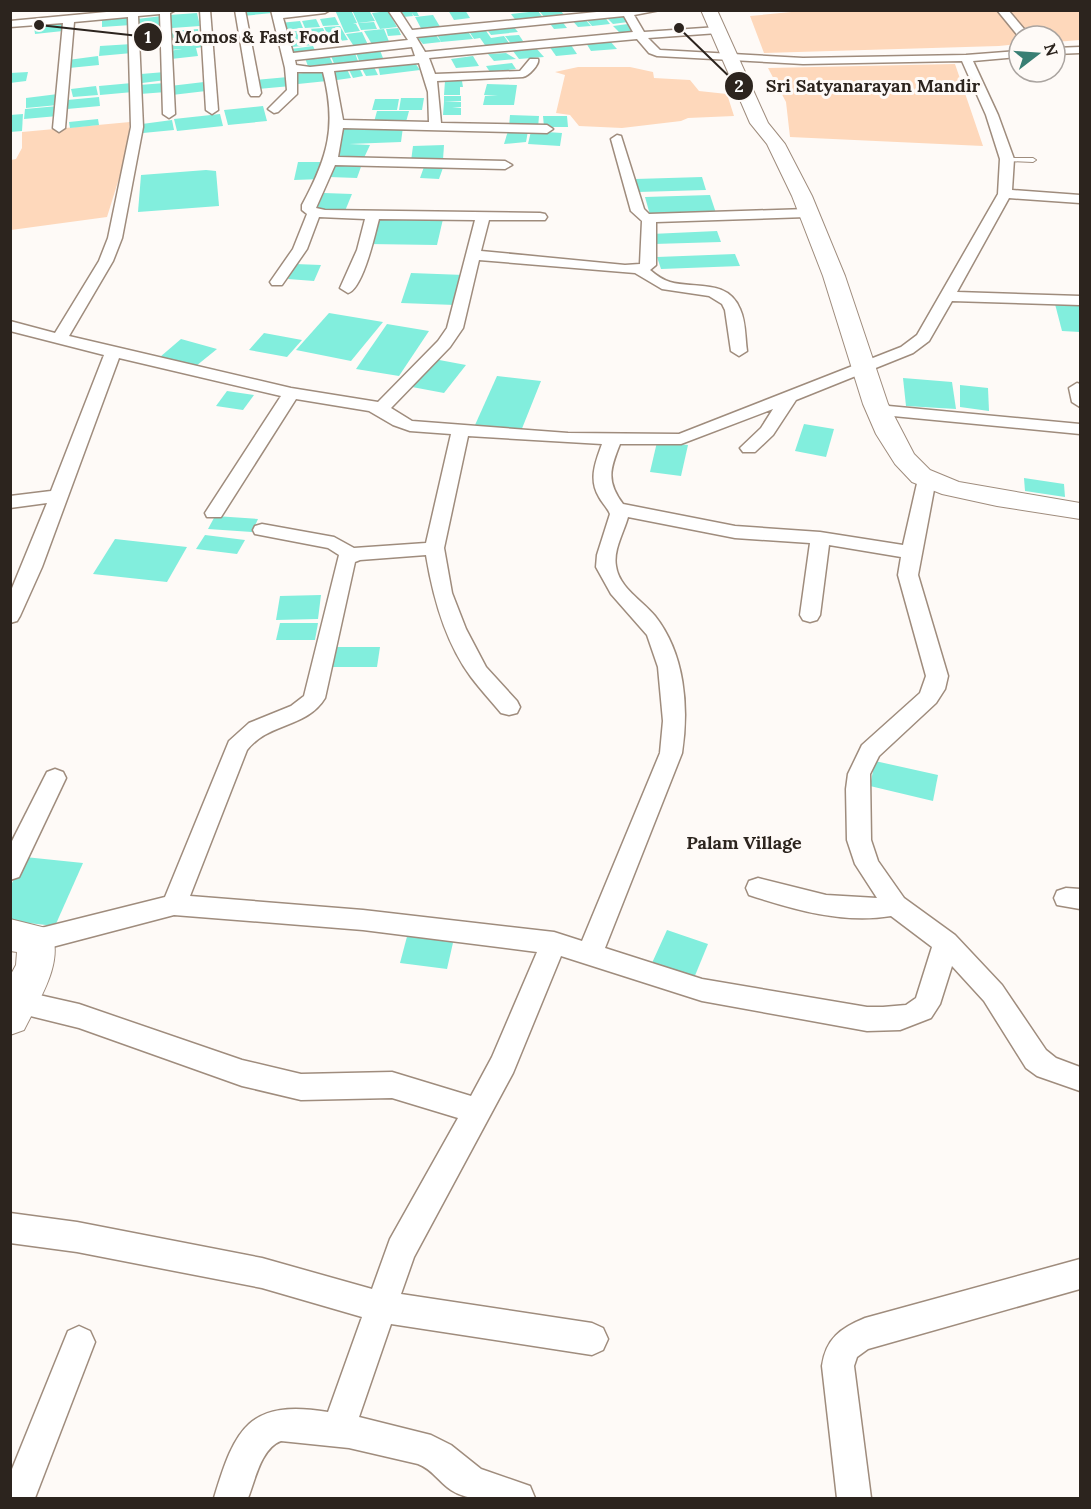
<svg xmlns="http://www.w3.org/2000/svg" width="1091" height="1509" font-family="Lora,serif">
	<rect width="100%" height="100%" fill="#fefaf7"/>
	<!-- green -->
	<g fill="#fed8bb">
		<polygon points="813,10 1080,11 1080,40 1055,42 1055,36 1019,36 1019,44 999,46 764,53 750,16"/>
		<polygon points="955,64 983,146 790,137 786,102 768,68"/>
		<polygon points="578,67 630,67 653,72 654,78 690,80 699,91 727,94 734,116 688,118 681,121 622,128 579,126 570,115 556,113 565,75 555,72"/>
		<polygon points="130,122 126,156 107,217 11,230 11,160 16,159 22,148 22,132"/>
	</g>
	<!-- building -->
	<g fill="#82eedd">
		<polygon points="242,10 271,10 272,13 243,16"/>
		<polygon points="335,10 351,10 357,23 353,24 356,24 360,31 345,33"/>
		<polygon points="352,10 369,10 375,21 358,23"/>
		<polygon points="416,10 419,16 414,16 412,13 413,16 403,17 399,11"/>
		<polygon points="448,10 465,10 470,18 454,20"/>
		<polygon points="560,10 566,17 546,19 540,12"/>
		<polygon points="388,11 397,27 380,29 372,13"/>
		<polygon points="538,11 544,19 517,22 511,14"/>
		<polygon points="197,13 200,26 172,28 169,15"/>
		<polygon points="621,14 628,22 613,24 605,16"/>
		<polygon points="433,15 442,30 423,32 415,17"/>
		<polygon points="162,16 161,27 137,29 137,19"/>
		<polygon points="604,16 610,24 592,26 585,18"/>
		<polygon points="130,17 131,25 102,27 102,19"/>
		<polygon points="335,17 339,25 323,26 320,19"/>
		<polygon points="584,18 591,26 578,27 571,19"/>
		<polygon points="316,19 320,27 305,28 302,21"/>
		<polygon points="561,20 567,28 554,29 548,21"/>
		<polygon points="300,21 303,28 284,30 280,23"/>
		<polygon points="374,22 377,29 361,30 358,23"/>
		<polygon points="62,23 63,31 35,34 34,26"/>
		<polygon points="628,24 638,34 623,36 613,26"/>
		<polygon points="512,25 518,32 491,35 486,28"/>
		<polygon points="340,26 348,40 331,42 324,27"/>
		<polygon points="323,28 326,35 319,36 326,36 329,42 314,43 308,29"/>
		<polygon points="398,28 401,35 388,36 386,29"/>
		<polygon points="484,28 491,38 504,36 511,46 487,48 480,38 474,39 468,30"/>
		<polygon points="198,29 199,36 171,38 170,31"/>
		<polygon points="384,29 390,44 373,46 364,31"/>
		<polygon points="306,30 314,45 292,47 288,40 293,40 288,32"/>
		<polygon points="467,30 473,39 441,42 436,33"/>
		<polygon points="362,32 369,47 355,48 346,34"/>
		<polygon points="435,34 441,42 423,44 416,36"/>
		<polygon points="519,35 525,44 512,45 505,36"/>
		<polygon points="202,39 203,47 196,48 198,56 171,59 169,51 182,49 169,50 168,42"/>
		<polygon points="610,41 617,49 591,51 586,43"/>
		<polygon points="132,44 132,53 99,56 100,46"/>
		<polygon points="571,45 577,54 556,56 549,46"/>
		<polygon points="313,46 316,52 295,55 291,49"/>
		<polygon points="536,48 544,57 519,59 513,51"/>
		<polygon points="380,50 384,61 360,63 356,53"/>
		<polygon points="355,53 359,64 335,66 331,56"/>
		<polygon points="506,53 516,59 494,61 488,54"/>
		<polygon points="98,56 99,65 69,68 68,60"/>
		<polygon points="329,56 334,66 309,69 305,58"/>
		<polygon points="473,56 479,66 456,68 451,59"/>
		<polygon points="415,63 420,70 380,75 378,66"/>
		<polygon points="512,63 516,69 490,72 486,66"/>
		<polygon points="373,65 378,75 366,76 361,67"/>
		<polygon points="359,67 363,76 353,78 348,68"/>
		<polygon points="347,69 351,78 337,80 332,70"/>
		<polygon points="322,71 327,81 298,84 294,74"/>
		<polygon points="28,72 26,81 10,83 10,73"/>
		<polygon points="165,72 166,80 142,83 141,74"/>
		<polygon points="288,77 291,86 258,89 255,80"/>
		<polygon points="445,81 462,81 463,87 460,87 460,95 444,95"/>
		<polygon points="204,82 206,91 172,95 170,86"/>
		<polygon points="132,83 133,92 100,95 99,86"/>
		<polygon points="165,83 166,92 140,94 139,85"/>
		<polygon points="487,84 517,85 514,105 483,105 485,96 498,96 484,95"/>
		<polygon points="96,86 98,95 73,97 71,89"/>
		<polygon points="58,94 58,105 26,108 26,98"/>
		<polygon points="444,96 461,96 461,101 444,102"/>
		<polygon points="99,97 100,106 67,109 67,100"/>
		<polygon points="401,98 424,98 422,110 399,110"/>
		<polygon points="375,99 399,99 397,110 372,110"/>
		<polygon points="444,102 461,102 461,107 452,108 461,108 461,115 443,115"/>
		<polygon points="58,106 58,116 24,119 25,109"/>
		<polygon points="263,106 267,121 228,125 224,110"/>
		<polygon points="377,111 409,111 406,122 374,122"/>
		<polygon points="23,114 22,131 10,132 10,115"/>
		<polygon points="220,114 223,126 177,131 174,119"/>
		<polygon points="510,115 539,116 538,128 509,127"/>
		<polygon points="543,116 567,116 568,127 544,127"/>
		<polygon points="98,119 99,125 70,128 69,122"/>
		<polygon points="172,120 174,130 143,133 142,124"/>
		<polygon points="403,127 401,142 349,144 370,145 363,160 334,159 341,144 339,144 341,128"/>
		<polygon points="508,131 528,131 526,142 504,144"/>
		<polygon points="531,131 562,133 560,146 528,144"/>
		<polygon points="444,145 443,160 411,161 413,146"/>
		<polygon points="298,162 325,162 322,179 294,180"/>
		<polygon points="335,164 362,164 357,178 329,177"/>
		<polygon points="425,164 444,165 439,179 420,178"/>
		<polygon points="206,170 216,171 219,206 138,212 141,175"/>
		<polygon points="702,177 706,190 638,192 635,179"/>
		<polygon points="324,193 352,194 345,211 316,210"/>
		<polygon points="710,195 716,213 650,215 645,197"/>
		<polygon points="375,217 443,219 437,245 368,244"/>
		<polygon points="717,231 721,242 654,244 651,234"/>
		<polygon points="735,254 740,266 661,269 657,257"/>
		<polygon points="295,264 321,265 314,281 288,279"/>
		<polygon points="411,273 464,275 455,305 401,303"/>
		<polygon points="1055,304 1080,306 1080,332 1062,331"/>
		<polygon points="329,313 383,322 351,361 296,350"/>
		<polygon points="387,324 429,331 399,376 356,369"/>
		<polygon points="264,333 302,340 287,357 249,350"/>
		<polygon points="181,339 217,349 196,366 160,357"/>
		<polygon points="434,359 466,365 444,393 412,387"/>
		<polygon points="497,376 541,381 521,431 475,425"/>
		<polygon points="903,378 952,382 956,409 906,406"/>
		<polygon points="960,385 988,388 989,411 960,407"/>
		<polygon points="227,391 254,395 243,410 216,406"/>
		<polygon points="804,424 834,429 826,457 795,451"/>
		<polygon points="657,442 688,445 681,476 650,472"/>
		<polygon points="1024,478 1064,484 1065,497 1025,491"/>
		<polygon points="215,516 258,519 252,532 208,529"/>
		<polygon points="205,535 245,540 237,554 196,549"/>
		<polygon points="115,539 187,547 167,582 93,574"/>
		<polygon points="321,595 318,619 276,620 280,596"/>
		<polygon points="280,623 318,623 315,640 276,640"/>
		<polygon points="334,647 380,647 377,667 331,667"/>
		<polygon points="875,761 938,775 933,801 870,786"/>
		<polygon points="25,857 83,863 55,926 10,921 10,887"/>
		<polygon points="409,929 455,934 447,969 400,963"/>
		<polygon points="667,930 708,944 694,978 652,963"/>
	</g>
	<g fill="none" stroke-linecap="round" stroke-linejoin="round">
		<defs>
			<polygon id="lane" points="1005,158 1033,158 1036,160 1033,162 1007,161 1004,159"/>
			<g id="street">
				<path d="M128,10H176L170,13L175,114L169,118L163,114L160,14L138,16L143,127L122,238L113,261L69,336L291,388L378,402L438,341L447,328L475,220L379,219C375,234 363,289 348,293L340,288L357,250L365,219L319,217L307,249L282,285H272L270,282L293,249L307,214L302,210V205C328,157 337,126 323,72H297V94L278,112L274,113L268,109L287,90L285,68L271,10H330L325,13L283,18L293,53L408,40L388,10H399L412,30L617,10H660L634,15L644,32L718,27L723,30L718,33L648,38L660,50L803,58L966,55L1019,51V57L973,61L998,115L1014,159L1012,190L1080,195V203L1009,198L957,292L1080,296V305L952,301L929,341L913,353L796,400L773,435L755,452H743L740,448L761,428L773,409L681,444H620C610,469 606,481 623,504L735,526L820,532L903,545L918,479L921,475H933L936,479L918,575L948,676L945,689L936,703L879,756L870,774L871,840L878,861L904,898L955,935L1002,985L1046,1050L1056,1058L1080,1067V1091L1037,1076L1026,1068L984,1001L952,966L940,1004L931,1018L900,1030L867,1031L702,1001L561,956L513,1073L414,1257L401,1294L592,1323L603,1328L608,1339L603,1350L592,1355L391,1324L359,1417L431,1435L451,1445L481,1469L530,1486L535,1498C509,1498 474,1505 451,1490C439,1482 432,1469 418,1464L349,1448L281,1441C261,1448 255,1481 248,1498H214C235,1428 249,1399 328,1412L362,1317L262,1288L77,1252L10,1243V1213L77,1222L262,1258L372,1289L390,1239L458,1118L392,1098L301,1100L242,1086L79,1028L10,1011V993L17,990L79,1004L242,1060L301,1074L392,1072L471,1096L492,1057L537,952L363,930L174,915L37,951L28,948L24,940L28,932L37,929L165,897L229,741L249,723L291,706L304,696L339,555L328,548L255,534L253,530L255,526L262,524L334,537L354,548L426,543L451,434L410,431L393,425L369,411L296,399L221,517H207L205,513L281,396L119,358L42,567L20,616L17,621L10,623V593L47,503L10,508V496L51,491L104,355L10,331V321L55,333L99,261L108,238L131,127L128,17L74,22L65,128L59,132L53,128L63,23L10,27V21ZM624,16L633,32L425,52L416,37ZM637,39L649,53L657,56L803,64L962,61L986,115L1000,159L998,194L917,335L901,347L679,434L568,433L412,421L391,408L450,347L463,328L479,260L635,273L662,289L709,296L722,304L725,310L731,351L739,356L747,351C745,337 746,322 740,309C728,279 695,289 670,282C663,280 656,275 650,270L656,265V222L807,217L814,213L807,209L649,214L644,209L621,136L617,135L611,139L631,211L642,221L640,264L625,265L481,251L489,220H545L547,217L545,214L540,213L325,210L316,208L335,165L505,169L512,165L505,161L338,157L343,128L547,133L553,129L547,125L441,123L437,81L523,77C529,76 540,64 538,59H530L520,71L435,74L429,58ZM412,47L415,56L310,67L296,65L295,60ZM419,63L428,92L429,122L343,120L334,71ZM468,436L602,444C596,461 588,479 599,497C602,503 607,507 610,514L597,555L596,567L611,594L647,635L658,667L663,721L660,753L582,941L554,932L363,910L190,896L247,750C269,722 307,728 325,698L355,562L360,560L426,555C433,597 445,642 471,677C480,689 491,701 501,713L509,715L517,713L520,707L517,701L486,667L466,629L452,593L444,548ZM628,517L735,538L810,543L800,615L803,620L810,622L817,620L820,615L829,545L901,557L898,575L926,676L920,693L862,745L848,774L846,789L847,840L855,864L877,898L826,895L758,878L749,881L746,888L749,895C795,910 843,924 891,916L932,947L916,998L906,1005L883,1007H867L702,979L605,948L682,753C689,707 685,654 655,616C642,600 619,588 616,566C613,550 624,532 628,517Z"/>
				<polygon points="200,10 210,10 218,110 212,114 206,110"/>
				<polygon points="235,10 245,10 261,93 259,96 251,96 249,93"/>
				<polygon points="997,10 1008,10 1030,36 1019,37"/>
				<polygon points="1080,47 1080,53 1055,54 1055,48"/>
				<polygon points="1077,383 1080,384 1080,407 1072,402 1069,388"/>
				<polygon points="878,405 1080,424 1080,434 872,414 869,410 872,406"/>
				<polygon points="55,769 63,772 66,778 19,877 10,880 10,845 47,772"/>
				<polygon points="1066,888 1080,889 1080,909 1057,905 1054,898 1057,891"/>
				<path d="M1080,1259V1289L868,1349L857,1357L854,1366L871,1498H837L822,1366C826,1338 841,1328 865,1318Z"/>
				<polygon points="79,1326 90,1331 95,1342 35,1498 10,1498 10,1474 68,1331"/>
			</g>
			<g id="secondary">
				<polygon points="701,10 717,10 768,123 785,144 812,196 845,276 888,404 914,454 930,470 959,482 1080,503 1080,519 997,506 942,494 912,482 895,464 876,434 863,404 823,276 792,196 767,144 750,123"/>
				<path d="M10,919L50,929C66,961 38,1001 24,1030L10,1035V976L16,965L17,952L10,951Z"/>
			</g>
		</defs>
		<!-- lane casing -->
		<use href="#lane" stroke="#9f8c7d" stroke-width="2"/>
		<!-- street casing -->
		<use href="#street" stroke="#9f8c7d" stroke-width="3"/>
		<!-- secondary casing -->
		<use href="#secondary" stroke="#9f8c7d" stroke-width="2"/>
		<!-- lane -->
		<use href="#lane" fill="#fff" fill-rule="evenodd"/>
		<!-- street -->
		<use href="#street" fill="#fff" fill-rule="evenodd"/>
		<!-- secondary -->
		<use href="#secondary" fill="#fff" fill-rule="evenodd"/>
	</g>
	<g text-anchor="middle" stroke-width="6" stroke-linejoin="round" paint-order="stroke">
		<!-- neighbourhood labels -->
		<g font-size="18" font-weight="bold" fill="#2c241e" stroke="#fefaf7">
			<text x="744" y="849">Palam Village</text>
		</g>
	</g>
	<!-- callouts -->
	<path fill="none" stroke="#2c241e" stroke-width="2" d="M39 25L148 37M679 28L739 86"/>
	<g fill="#2c241e" stroke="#fefaf7" stroke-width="2">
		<circle cx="39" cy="25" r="6"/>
		<circle cx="679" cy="28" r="6"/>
		<circle cx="148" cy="37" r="15"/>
		<circle cx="739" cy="86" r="15"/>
	</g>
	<g font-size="18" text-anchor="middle" font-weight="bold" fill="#fff">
		<text x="148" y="43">1</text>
		<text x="739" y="92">2</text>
	</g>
	<g font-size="18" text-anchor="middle" font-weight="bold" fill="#2c241e" stroke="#fefaf7" stroke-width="6" stroke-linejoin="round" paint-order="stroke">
		<text x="257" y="43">Momos &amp; Fast Food</text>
		<text x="873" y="92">Sri Satyanarayan Mandir</text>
	</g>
	<!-- border -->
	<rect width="1091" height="1509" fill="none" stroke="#2c241e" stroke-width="24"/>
	<!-- north arrow -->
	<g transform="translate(1037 54) rotate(73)"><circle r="28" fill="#fefaf7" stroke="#aaa4a0" stroke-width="1.5"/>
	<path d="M0-4.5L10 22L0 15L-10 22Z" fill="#397f74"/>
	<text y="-9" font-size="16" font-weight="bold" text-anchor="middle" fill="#2c241e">N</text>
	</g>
</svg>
